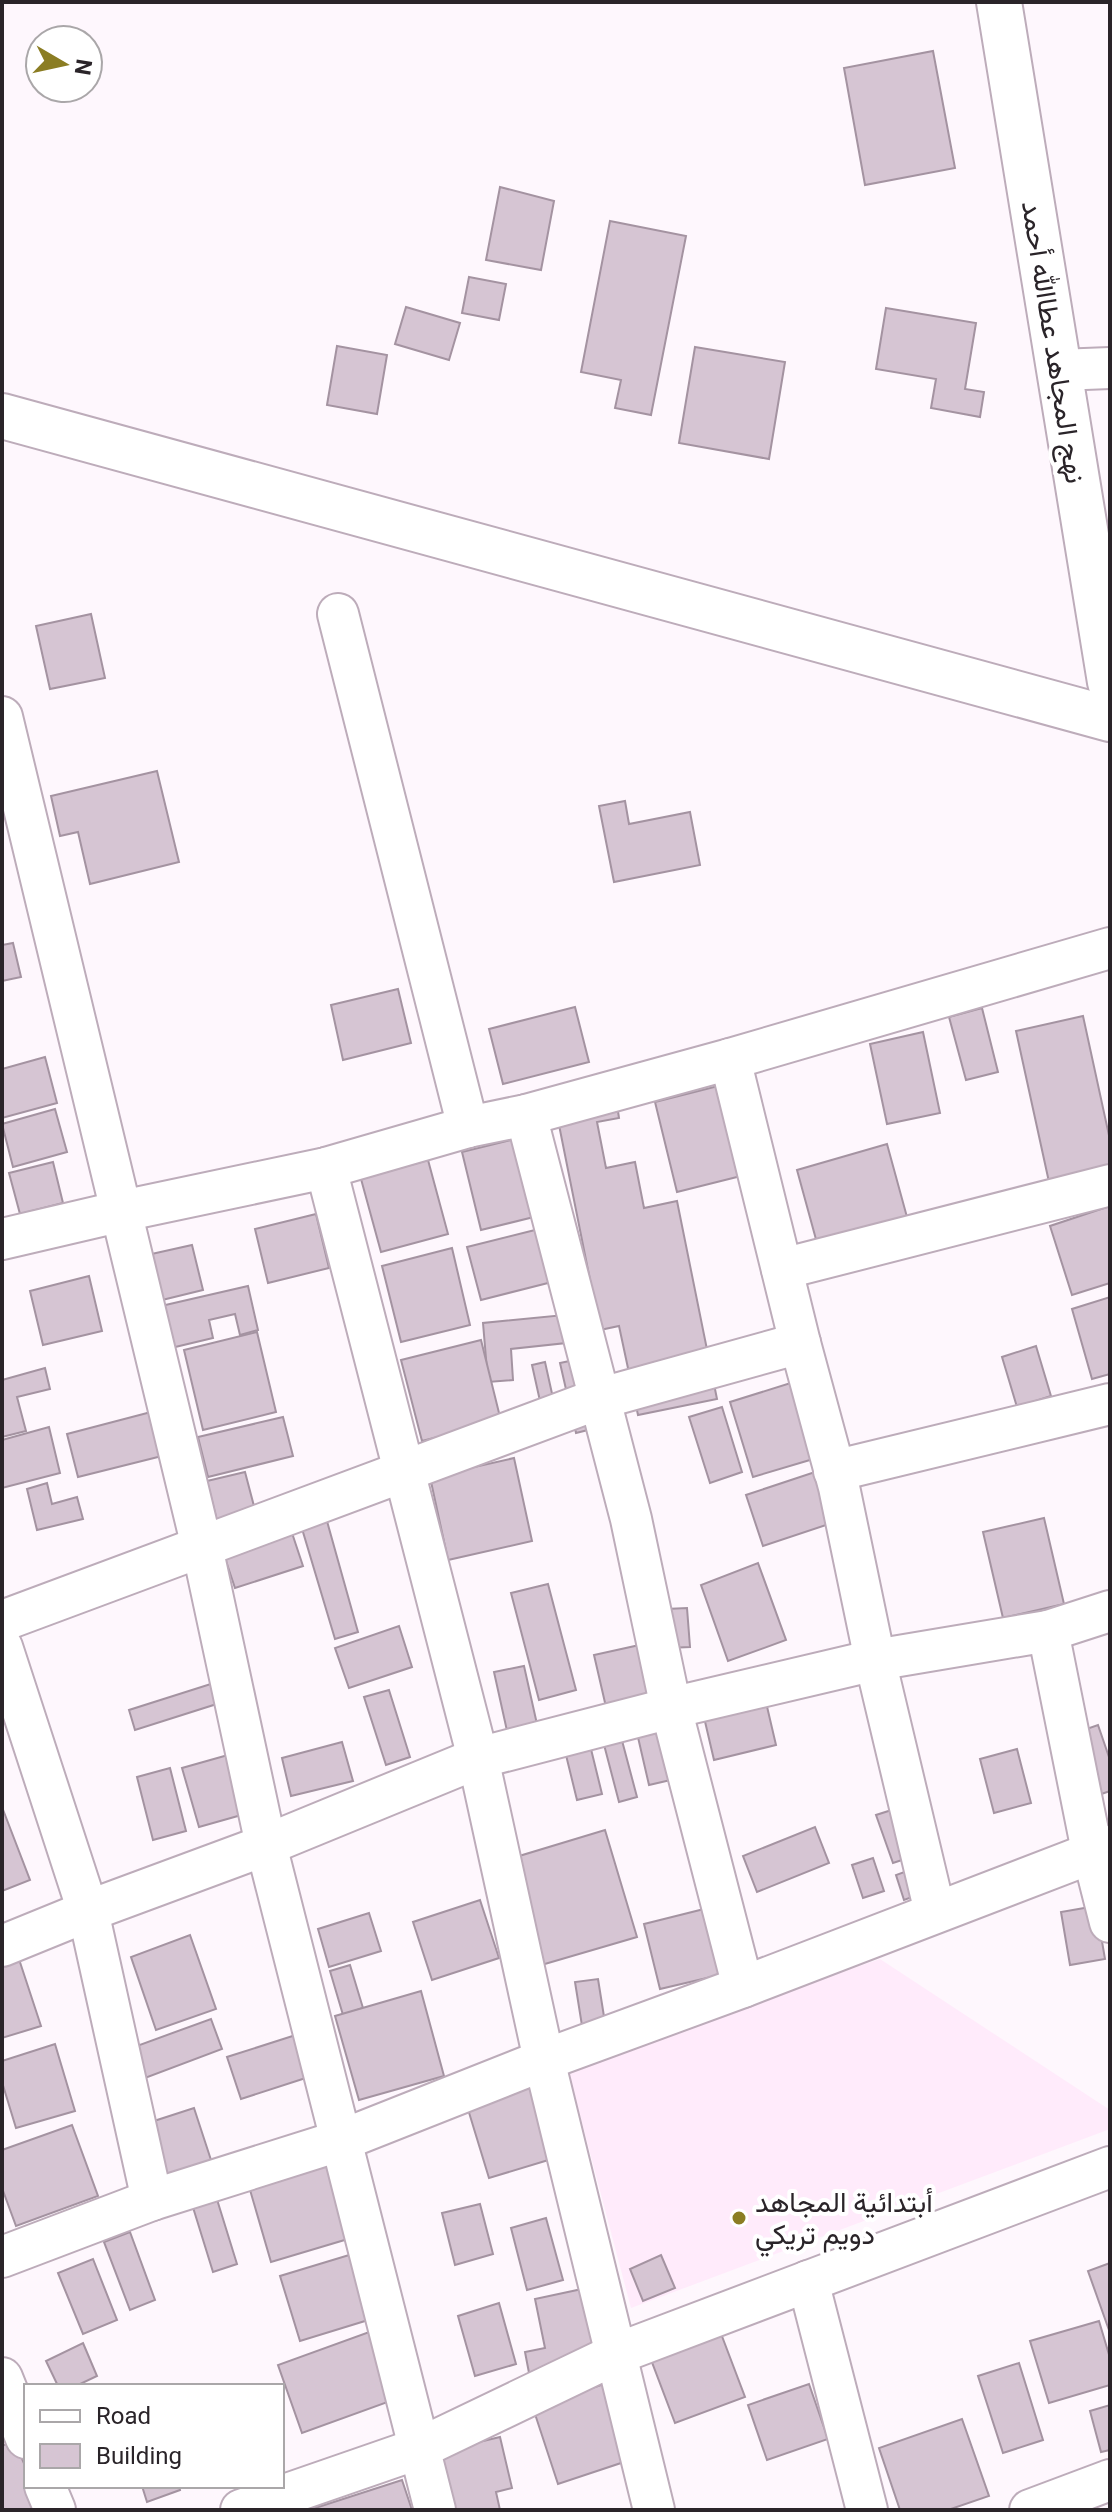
<svg xmlns="http://www.w3.org/2000/svg" width="1112" height="2512" font-family="Roboto,Vazirmatn,sans-serif">
	<rect width="100%" height="100%" fill="#fef7fd"/>
	<!-- built -->
	<polygon fill="#ffebfb" points="880,1959 1110,2110 1110,2129 631,2308 567,2066"/>
	<!-- building -->
	<g fill="#d6c5d3" stroke="#a493a1" stroke-width="2">
		<polygon points="933,51 955,168 865,185 844,68"/>
		<polygon points="500,187 554,201 541,270 486,260"/>
		<polygon points="610,221 686,236 651,415 615,408 621,380 581,372"/>
		<polygon points="469,277 506,284 499,320 462,313"/>
		<polygon points="406,307 460,323 449,360 395,344"/>
		<polygon points="886,308 976,323 965,389 984,392 980,417 931,408 936,379 876,369"/>
		<polygon points="337,346 387,355 377,414 327,405"/>
		<polygon points="695,347 785,362 769,459 679,443"/>
		<polygon points="91,614 105,678 50,689 36,626"/>
		<polygon points="157,771 179,862 90,884 78,832 60,836 51,796"/>
		<polygon points="625,801 629,824 690,812 700,865 614,882 599,806"/>
		<polygon points="13,943 21,977 2,981 2,945"/>
		<polygon points="398,989 411,1043 343,1060 331,1005"/>
		<polygon points="575,1007 589,1062 503,1084 489,1029"/>
		<polygon points="982,1008 998,1072 966,1080 949,1017"/>
		<polygon points="1083,1016 1110,1140 1110,1168 1049,1182 1016,1031"/>
		<polygon points="923,1032 940,1113 887,1124 870,1044"/>
		<polygon points="45,1057 57,1103 2,1118 2,1069"/>
		<polygon points="726,1084 749,1174 677,1192 655,1102"/>
		<polygon points="616,1098 619,1118 597,1122 606,1168 635,1162 644,1208 677,1201 717,1399 638,1415 619,1326 600,1330 556,1110"/>
		<polygon points="55,1109 67,1152 13,1167 2,1124"/>
		<polygon points="523,1137 542,1215 481,1230 462,1152"/>
		<polygon points="887,1144 907,1217 817,1243 797,1170"/>
		<polygon points="428,1160 448,1234 381,1252 361,1179"/>
		<polygon points="53,1162 63,1203 20,1214 9,1173"/>
		<polygon points="1110,1206 1110,1283 1072,1295 1050,1226"/>
		<polygon points="316,1214 329,1268 268,1283 255,1229"/>
		<polygon points="539,1229 552,1282 481,1300 467,1247"/>
		<polygon points="192,1245 203,1290 158,1301 147,1255"/>
		<polygon points="452,1248 470,1325 401,1342 382,1266"/>
		<polygon points="89,1276 102,1331 43,1345 30,1291"/>
		<polygon points="248,1286 258,1330 240,1335 235,1314 209,1320 213,1338 171,1348 161,1306"/>
		<polygon points="1110,1297 1110,1374 1092,1379 1072,1309"/>
		<polygon points="564,1315 566,1343 511,1349 513,1380 488,1382 483,1323"/>
		<polygon points="257,1332 276,1412 203,1430 184,1350"/>
		<polygon points="481,1340 501,1421 422,1441 401,1360"/>
		<polygon points="1036,1346 1051,1396 1017,1407 1002,1357"/>
		<polygon points="588,1357 604,1426 576,1433 560,1363"/>
		<polygon points="545,1362 559,1425 546,1428 532,1365"/>
		<polygon points="45,1368 50,1389 17,1397 26,1431 2,1437 2,1380"/>
		<polygon points="797,1381 820,1457 753,1477 730,1402"/>
		<polygon points="722,1407 742,1472 710,1483 689,1417"/>
		<polygon points="151,1412 162,1456 78,1477 67,1434"/>
		<polygon points="283,1417 293,1456 208,1477 198,1437"/>
		<polygon points="49,1427 60,1473 2,1488 2,1440"/>
		<polygon points="514,1458 532,1541 448,1560 430,1477"/>
		<polygon points="824,1469 841,1520 763,1546 746,1495"/>
		<polygon points="245,1472 255,1510 217,1521 207,1481"/>
		<polygon points="47,1483 52,1504 77,1497 83,1519 37,1530 27,1489"/>
		<polygon points="325,1514 358,1632 335,1639 300,1522"/>
		<polygon points="1044,1518 1064,1604 1003,1618 983,1532"/>
		<polygon points="289,1524 303,1566 235,1588 221,1546"/>
		<polygon points="758,1563 786,1640 728,1661 701,1585"/>
		<polygon points="548,1584 576,1690 539,1700 511,1593"/>
		<polygon points="687,1608 690,1647 668,1648 666,1609"/>
		<polygon points="399,1626 412,1667 349,1688 335,1648"/>
		<polygon points="644,1644 656,1695 606,1707 594,1655"/>
		<polygon points="524,1666 543,1751 513,1758 494,1672"/>
		<polygon points="217,1682 223,1702 135,1730 129,1710"/>
		<polygon points="389,1690 410,1757 386,1765 364,1697"/>
		<polygon points="765,1698 776,1745 714,1760 703,1713"/>
		<polygon points="1098,1725 1110,1760 1110,1791 1073,1804 1052,1741"/>
		<polygon points="663,1727 675,1779 649,1785 637,1733"/>
		<polygon points="620,1733 637,1797 619,1802 602,1737"/>
		<polygon points="342,1742 353,1781 291,1796 282,1758"/>
		<polygon points="590,1745 602,1794 577,1800 565,1751"/>
		<polygon points="1017,1749 1031,1803 994,1813 980,1759"/>
		<polygon points="235,1753 252,1812 199,1827 182,1768"/>
		<polygon points="170,1768 186,1831 153,1840 137,1777"/>
		<polygon points="2,1807 30,1880 2,1891"/>
		<polygon points="901,1807 917,1855 893,1863 876,1815"/>
		<polygon points="815,1827 829,1863 757,1892 743,1856"/>
		<polygon points="605,1830 637,1937 538,1966 506,1860"/>
		<polygon points="873,1858 884,1891 863,1898 852,1865"/>
		<polygon points="918,1867 926,1892 904,1900 896,1875"/>
		<polygon points="480,1900 499,1958 432,1980 413,1922"/>
		<polygon points="1096,1906 1105,1959 1070,1965 1061,1912"/>
		<polygon points="708,1908 724,1974 660,1989 644,1924"/>
		<polygon points="369,1913 381,1951 329,1967 318,1929"/>
		<polygon points="190,1935 216,2009 156,2030 131,1957"/>
		<polygon points="16,1950 41,2026 2,2038 2,1955"/>
		<polygon points="350,1965 363,2008 343,2015 330,1971"/>
		<polygon points="598,1979 606,2029 583,2032 575,1982"/>
		<polygon points="421,1991 444,2076 359,2100 335,2016"/>
		<polygon points="211,2019 222,2049 145,2078 134,2047"/>
		<polygon points="305,2032 318,2074 241,2099 227,2057"/>
		<polygon points="55,2044 75,2111 16,2128 2,2082 2,2061"/>
		<polygon points="533,2086 555,2158 489,2178 467,2106"/>
		<polygon points="194,2108 212,2163 168,2177 151,2122"/>
		<polygon points="72,2125 98,2196 16,2226 2,2188 2,2150"/>
		<polygon points="335,2157 358,2236 271,2262 248,2183"/>
		<polygon points="215,2193 237,2264 213,2272 191,2201"/>
		<polygon points="480,2204 493,2254 455,2265 442,2213"/>
		<polygon points="546,2218 563,2280 527,2290 511,2228"/>
		<polygon points="130,2232 155,2300 130,2310 104,2242"/>
		<polygon points="359,2252 378,2317 300,2341 280,2276"/>
		<polygon points="661,2255 675,2288 643,2301 630,2269"/>
		<polygon points="93,2259 117,2320 83,2334 58,2273"/>
		<polygon points="1110,2263 1110,2333 1088,2271"/>
		<polygon points="582,2289 595,2351 530,2378 525,2352 545,2348 535,2299"/>
		<polygon points="499,2303 516,2364 475,2376 458,2316"/>
		<polygon points="1099,2321 1110,2358 1110,2385 1049,2403 1030,2341"/>
		<polygon points="372,2331 396,2399 302,2433 278,2365"/>
		<polygon points="720,2331 745,2397 675,2423 650,2357"/>
		<polygon points="83,2343 97,2376 76,2386 58,2386 46,2361"/>
		<polygon points="1019,2363 1043,2440 1003,2453 978,2376"/>
		<polygon points="604,2384 630,2460 558,2484 533,2408"/>
		<polygon points="809,2384 828,2439 767,2460 748,2405"/>
		<polygon points="1110,2405 1110,2450 1101,2452 1090,2411"/>
		<polygon points="962,2419 989,2496 948,2510 900,2510 879,2448"/>
		<polygon points="500,2437 512,2488 496,2492 500,2510 451,2510 437,2452"/>
		<polygon points="14,2440 26,2468 26,2486 44,2510 2,2510 2,2446"/>
		<polygon points="402,2480 412,2510 309,2510"/>
		<polygon points="142,2486 179,2486 180,2490 147,2502"/>
	</g>
	<g fill="none" stroke-linecap="round" stroke-linejoin="round">
		<defs>
			<g id="minor">
				<polyline points="1059,370 1110,368"/>
				<polyline points="338,614 468,1127"/>
				<polyline points="2,717 202,1547 266,1845 435,2510"/>
				<polyline points="730,1059 800,1343 839,1487 875,1660 935,1912"/>
				<polyline points="526,1115 631,1519 671,1708 743,1987"/>
				<polyline points="326,1168 478,1758 544,2060 654,2510"/>
				<polyline points="2,1239 122,1211 326,1168 468,1127 526,1115 730,1059 1110,948"/>
				<polyline points="782,1269 1110,1185"/>
				<polyline points="834,1471 1110,1404"/>
				<polyline points="2,1621 598,1399 800,1343"/>
				<polyline points="1048,1631 1110,1611"/>
				<polyline points="2,1647 88,1911 152,2200"/>
				<polyline points="2,1946 88,1911 266,1845 478,1758 671,1708 875,1660 1048,1631 1092,1851 1110,1922"/>
				<polyline points="2,2257 152,2200 342,2140 544,2060 743,1987 1110,1846"/>
				<polyline points="808,2281 867,2510"/>
				<polyline points="2,2378 26,2438"/>
				<polyline points="45,2486 55,2510"/>
				<polyline points="241,2510 420,2448 616,2354 1110,2167"/>
				<polyline points="1030,2510 1110,2480"/>
			</g>
			<g id="tertiary">
				<polyline points="999,2 1110,682"/>
				<polyline points="2,416 1110,719"/>
			</g>
		</defs>
		<!-- minor casing -->
		<use href="#minor" stroke="#bdacba" stroke-width="44"/>
		<!-- tertiary casing -->
		<use href="#tertiary" stroke="#bdacba" stroke-width="48"/>
		<!-- minor -->
		<use href="#minor" stroke="#fff" stroke-width="40"/>
		<!-- tertiary -->
		<use href="#tertiary" stroke="#fff" stroke-width="44"/>
	</g>
	<!-- markers -->
	<circle fill="#8b7d23" stroke="#fff" stroke-width="3" cx="739" cy="2218" r="8"/>
	<g text-anchor="middle" stroke-width="8" stroke-linejoin="round" paint-order="stroke">
		<!-- street labels -->
		<g font-size="28" fill="#2a2429" stroke="#fff">
			<text transform="translate(1054 342) rotate(81)" y="10">نهج المجاهد عطاالله أحمد</text>
		</g>
		<!-- poi labels -->
		<g font-size="28" fill="#2a2429" stroke="#fff" text-anchor="start">
			<text x="755" y="2212">أبتدائية المجاهد<tspan x="755" dy="32">دويم تريكي</tspan></text>
		</g>
	</g>
	<!-- border -->
	<rect width="1112" height="2512" fill="none" stroke="#2a2429" stroke-width="8"/>
	<!-- legend -->
	<rect x="24" y="2384" width="260" height="104" fill="#ffffff" stroke="#aaa7a9" stroke-width="2"/>
	<rect x="40" y="2410" width="40" height="12" fill="#ffffff" stroke="#aaa7a9" stroke-width="2"/>
	<text x="96" y="2424" font-size="24" fill="#2a2429">Road</text>
	<rect x="40" y="2444" width="40" height="24" fill="#d6c5d3" stroke="#aaa7a9" stroke-width="2"/>
	<text x="96" y="2464" font-size="24" fill="#2a2429">Building</text>
	<!-- north arrow -->
	<g transform="translate(64 64) rotate(99)"><circle r="38" fill="#ffffff" stroke="#aaa7a9" stroke-width="2"/>
	<path d="M0-6L14 30L0 20L-14 30Z" fill="#8b7d23"/>
	<text y="-12" font-size="22" font-weight="bold" text-anchor="middle" fill="#2a2429">N</text>
	</g>
</svg>
